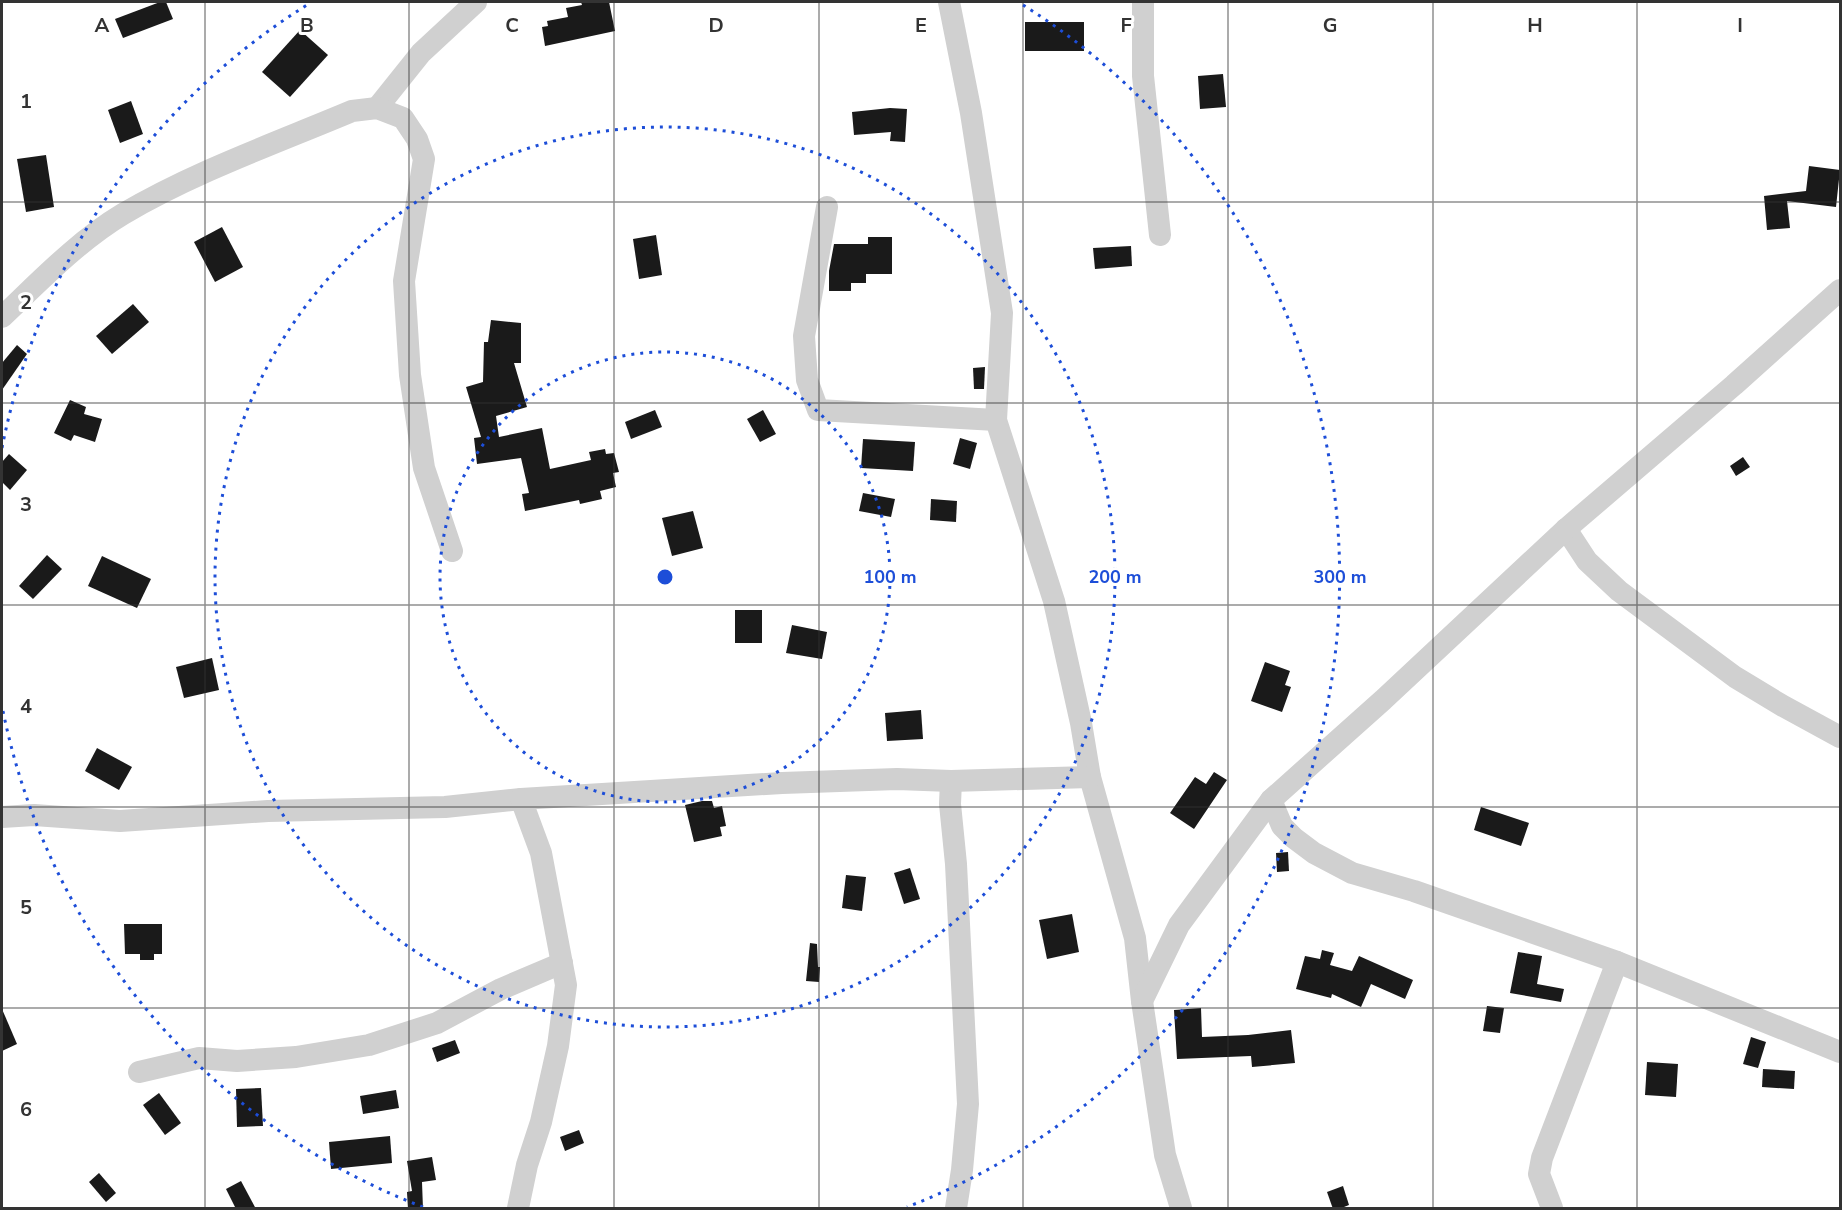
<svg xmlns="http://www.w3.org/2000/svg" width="1842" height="1210" font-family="'Nunito Sans',sans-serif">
	<rect width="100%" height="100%" fill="#fff"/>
	<!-- building -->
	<g fill="#1a1a1a">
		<polygon points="160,2 166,2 173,19 123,38 115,19"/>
		<polygon points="581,2 609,2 615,31 545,46 542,27 548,26 547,21 568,17 566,8 582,5"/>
		<rect x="1025" y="22" width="59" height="29"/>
		<polygon points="300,30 328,55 290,97 262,72"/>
		<polygon points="1223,74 1226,107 1200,109 1198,76"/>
		<polygon points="131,101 143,134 120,143 108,110"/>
		<polygon points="890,108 907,109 905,142 890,141 891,132 854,135 852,112"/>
		<polygon points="46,155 54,207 26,212 17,159"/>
		<polygon points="1809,166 1840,170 1836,207 1787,201 1790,228 1767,230 1764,196 1806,191"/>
		<polygon points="222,227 243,267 215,282 194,242"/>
		<polygon points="656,235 662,275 639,279 633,239"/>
		<polygon points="868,237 892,237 892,274 866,274 866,283 851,283 851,291 829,291 829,271 834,244 868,244"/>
		<polygon points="1131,246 1132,266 1095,269 1093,248"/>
		<polygon points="133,304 149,322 112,354 96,336"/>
		<polygon points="491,320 521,323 521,363 514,363 527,407 496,416 499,437 542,428 550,469 591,460 589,452 605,449 606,454 614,453 619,472 613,473 616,487 600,491 602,499 580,504 579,500 525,511 522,494 529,493 521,458 477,464 474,438 481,437 466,387 483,382 484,342 488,342"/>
		<polygon points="17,345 27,354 2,390 2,363"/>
		<polygon points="985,367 984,389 974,389 973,368"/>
		<polygon points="70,400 86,407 84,414 102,419 95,442 74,435 71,441 54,433"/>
		<polygon points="655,410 662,427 631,439 625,422"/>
		<polygon points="763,410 776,434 760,442 747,419"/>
		<polygon points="960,438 977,443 970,469 953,464"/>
		<polygon points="863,439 915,442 913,471 861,468"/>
		<polygon points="9,454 27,470 10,490 2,482 2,462"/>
		<polygon points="1743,457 1750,467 1736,476 1730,466"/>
		<polygon points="863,493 895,499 891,517 859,511"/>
		<polygon points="931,499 957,501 956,522 930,520"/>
		<polygon points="693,511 703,548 672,556 662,518"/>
		<polygon points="47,555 62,569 33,599 19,586"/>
		<polygon points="102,556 151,579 137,608 88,586"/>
		<rect x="735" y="610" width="27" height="33"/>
		<polygon points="792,625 827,632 822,659 786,653"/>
		<polygon points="212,658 219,690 184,698 176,667"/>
		<polygon points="1265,662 1290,671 1285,685 1291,687 1282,712 1251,701"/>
		<polygon points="921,710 923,739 887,741 885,713"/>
		<polygon points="97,748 132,767 119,790 85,771"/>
		<polygon points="1214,772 1227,780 1194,829 1170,813 1195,777 1206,784"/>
		<polygon points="702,801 712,801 714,808 722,806 726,826 720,827 722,836 694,842 685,805"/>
		<polygon points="1481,807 1529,823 1521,846 1474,830"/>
		<polygon points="1288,852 1289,871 1277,872 1276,853"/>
		<polygon points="910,868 920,899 904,904 894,873"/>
		<polygon points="846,875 866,877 862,911 842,908"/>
		<polygon points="1072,914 1079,952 1047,959 1039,920"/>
		<polygon points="124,924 162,924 162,954 154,954 154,960 140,960 140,954 125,954"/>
		<polygon points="810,943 817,944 818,967 820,967 819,982 806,981"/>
		<polygon points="1322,950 1334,953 1330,965 1352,971 1359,956 1413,980 1405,999 1371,984 1361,1007 1332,994 1331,998 1296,989 1305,956 1320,959"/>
		<polygon points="1518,952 1542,956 1537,984 1564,989 1561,1002 1510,993"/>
		<polygon points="1487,1006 1504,1008 1500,1033 1483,1031"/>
		<polygon points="1201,1008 1202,1037 1248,1035 1291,1030 1295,1063 1252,1067 1251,1056 1177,1059 1174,1010"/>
		<polygon points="2,1009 17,1044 2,1051"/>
		<polygon points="1751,1037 1766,1042 1758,1068 1743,1064"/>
		<polygon points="455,1040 460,1053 437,1062 432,1048"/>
		<polygon points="1647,1062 1678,1064 1676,1097 1645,1095"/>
		<polygon points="1763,1069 1795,1071 1794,1089 1762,1087"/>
		<polygon points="261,1088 263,1126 237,1127 236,1089"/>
		<polygon points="396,1090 399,1108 363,1114 360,1096"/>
		<polygon points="159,1093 181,1123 165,1135 143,1105"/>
		<polygon points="579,1130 584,1143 565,1151 560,1137"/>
		<polygon points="390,1136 392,1163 331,1169 329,1142"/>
		<polygon points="432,1157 436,1180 422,1182 423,1209 408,1209 407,1192 412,1191 407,1161"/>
		<polygon points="99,1173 116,1193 106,1202 89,1182"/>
		<polygon points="241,1181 256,1209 236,1209 226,1189"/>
		<polygon points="1343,1186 1349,1205 1339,1209 1333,1209 1327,1192"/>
	</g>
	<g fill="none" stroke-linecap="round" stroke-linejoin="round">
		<!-- minor -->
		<g stroke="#d0d0d0" stroke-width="22">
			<polyline points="949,2 971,113 1002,313 996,420 1054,601 1081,723 1090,777 1135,938 1142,1001 1165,1155 1181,1208"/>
			<polyline points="1143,2 1143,76 1160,235"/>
			<polyline points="377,108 421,53 476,2"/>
			<polyline points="827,207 804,336 807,380 818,410 996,420"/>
			<path d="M2,317C40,281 78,241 123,214C194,172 276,143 352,111L377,108L403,118L417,139L424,159L404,281L410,375L424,468L452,551"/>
			<polyline points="1566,529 1587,561 1619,591 1735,677 1783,706 1840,737"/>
			<polyline points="951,781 950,804 956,864 968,1104 962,1170 956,1208"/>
			<polyline points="1271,800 1282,826 1294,838 1314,853 1352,873 1414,891 1617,962 1840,1052"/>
			<polyline points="2,817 34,815 120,821 268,811 445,807 521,799 782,783 897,779 951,781 1090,777"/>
			<polyline points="1142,1001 1179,925 1271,800 1383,700 1566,529 1734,385 1840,290"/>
			<polyline points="139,1072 199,1058 237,1061 296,1057 369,1045 437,1023 501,989 562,963"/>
			<polyline points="518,1208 527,1165 541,1122 558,1046 566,985 541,853 521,799"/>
			<polyline points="1552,1208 1539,1174 1542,1158 1617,962"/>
		</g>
	</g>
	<!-- grid -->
	<path fill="none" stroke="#333" stroke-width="1.5" stroke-opacity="0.55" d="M205,2V1208M409,2V1208M614,2V1208M819,2V1208M1023,2V1208M1228,2V1208M1433,2V1208M1637,2V1208M2,202H1840M2,403H1840M2,605H1840M2,807H1840M2,1008H1840"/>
	<!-- distance rings -->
	<g fill="none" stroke="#1d4ed8" stroke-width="3" stroke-dasharray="3 6">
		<circle cx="665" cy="577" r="225"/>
		<circle cx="665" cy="577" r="450"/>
		<path d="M423 1207A675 675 0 0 1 2 706M2 448A675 675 0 0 1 307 5M1023 5A675 675 0 0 1 907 1207"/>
	</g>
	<g font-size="20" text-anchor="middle" font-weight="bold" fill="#333" stroke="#fff" stroke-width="6" stroke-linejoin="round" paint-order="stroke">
		<text x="102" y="32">A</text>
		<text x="307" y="32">B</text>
		<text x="512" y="32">C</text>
		<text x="716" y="32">D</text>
		<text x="921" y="32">E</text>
		<text x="1126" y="32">F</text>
		<text x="1330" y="32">G</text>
		<text x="1535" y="32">H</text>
		<text x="1740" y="32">I</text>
		<text x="26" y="108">1</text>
		<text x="26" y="309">2</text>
		<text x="26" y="511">3</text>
		<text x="26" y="713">4</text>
		<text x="26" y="914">5</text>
		<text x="26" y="1116">6</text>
	</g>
	<circle cx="665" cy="577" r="9" fill="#1d4ed8" stroke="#fff" stroke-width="3"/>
	<g font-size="18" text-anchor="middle" font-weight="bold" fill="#1d4ed8" stroke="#fff" stroke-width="6" stroke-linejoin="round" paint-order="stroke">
		<text x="890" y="583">100 m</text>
		<text x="1115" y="583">200 m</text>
		<text x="1340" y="583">300 m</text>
	</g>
	<!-- border -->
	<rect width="1842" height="1210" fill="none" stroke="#333333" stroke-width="6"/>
</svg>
